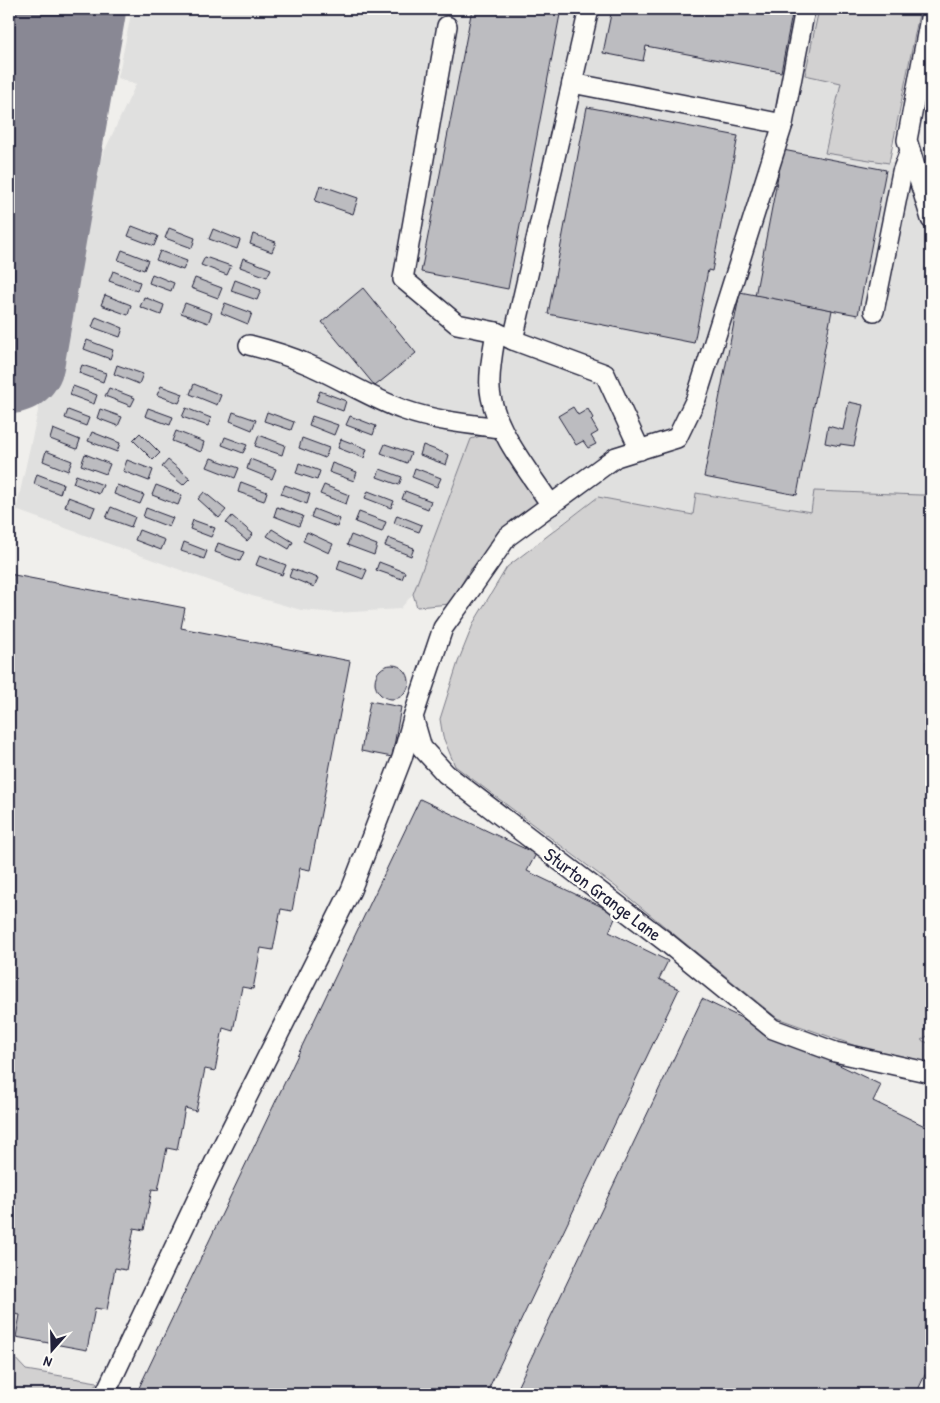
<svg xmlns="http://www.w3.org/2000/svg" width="940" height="1403" font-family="'Patrick Hand',sans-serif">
	<rect width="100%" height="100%" fill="#f0efec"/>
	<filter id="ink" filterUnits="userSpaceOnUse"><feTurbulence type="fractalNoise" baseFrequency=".02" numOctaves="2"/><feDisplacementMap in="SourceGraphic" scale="10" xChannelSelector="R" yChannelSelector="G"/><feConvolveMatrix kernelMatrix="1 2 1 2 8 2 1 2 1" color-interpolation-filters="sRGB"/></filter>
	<g filter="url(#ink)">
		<!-- built -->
		<polygon fill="#e0e0df" points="132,9 819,9 806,75 841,82 889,163 931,145 931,493 928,495 920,495 814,491 812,512 696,493 693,515 598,497 553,530 505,439 413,594 400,609 337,613 301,610 252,596 16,510 88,186 136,84 118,78"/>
		<!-- green -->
		<g fill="#d2d1d1" stroke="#7a7a86">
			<polygon points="819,9 920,9 889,163 825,153 841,83 805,75"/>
			<polygon points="487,434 505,439 539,505 502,536 469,571 450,604 417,607 413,594 471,439"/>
			<polygon points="814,491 920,495 928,495 931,493 931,661 926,661 926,670 931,670 931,1034 921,1040 931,1044 931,1065 856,1046 777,1018 616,887 455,766 443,737 440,719 458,662 474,622 507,567 598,497 693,515 696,493 811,512"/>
			<polygon points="9,1352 26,1370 97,1382 91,1394 9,1394"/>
		</g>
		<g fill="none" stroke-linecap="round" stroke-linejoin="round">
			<!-- runway -->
			<polyline stroke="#898894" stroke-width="112" points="9,358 70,9"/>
		</g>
		<!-- building -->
		<g fill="#bcbcc0" stroke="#22223b">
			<polygon points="472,9 561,9 508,289 421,272"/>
			<polygon points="612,9 793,9 781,72 646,46 643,61 603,53"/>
			<polygon points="587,107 738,136 712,271 708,270 694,343 548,314"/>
			<polygon points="783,150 886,170 858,315 755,296"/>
			<polygon points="320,185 358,198 353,214 315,201"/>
			<polygon points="132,226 158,236 154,246 128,236"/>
			<polygon points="169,228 195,238 192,248 165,238"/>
			<polygon points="213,229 240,240 237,249 209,239"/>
			<polygon points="253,234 276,242 272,252 250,244"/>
			<polygon points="122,250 148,260 144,270 118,260"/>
			<polygon points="160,251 187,261 183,270 156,260"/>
			<polygon points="205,257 231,266 227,275 201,265"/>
			<polygon points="243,258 271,269 267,277 240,267"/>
			<polygon points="113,271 140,282 137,291 109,281"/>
			<polygon points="152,274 174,283 171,291 149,283"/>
			<polygon points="195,278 222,288 218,298 191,288"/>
			<polygon points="235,280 261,290 257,300 231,291"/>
			<polygon points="363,288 416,353 375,386 322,322"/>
			<polygon points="740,292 832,310 797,495 704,477"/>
			<polygon points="105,295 131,305 128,315 101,305"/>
			<polygon points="144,297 164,305 161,315 140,307"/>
			<polygon points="185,303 212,313 208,323 181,313"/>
			<polygon points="225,303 252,313 248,324 221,313"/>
			<polygon points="96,317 123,328 120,337 92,327"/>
			<polygon points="87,340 113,350 110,359 84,349"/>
			<polygon points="82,365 106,373 103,382 79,373"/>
			<polygon points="117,365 143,374 139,384 114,374"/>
			<polygon points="194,384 221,395 217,405 190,394"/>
			<polygon points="73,386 97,395 94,404 70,395"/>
			<polygon points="161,386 183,394 179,403 157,395"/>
			<polygon points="109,388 135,398 131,406 105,396"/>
			<polygon points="320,391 346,401 343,411 316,401"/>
			<polygon points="849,402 863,405 854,446 840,444 840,446 825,443 828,426 843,430"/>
			<polygon points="573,407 578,415 588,409 593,418 591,420 598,432 591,436 596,444 588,448 583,441 576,445 558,416"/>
			<polygon points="148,408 173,417 170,425 145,416"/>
			<polygon points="186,408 211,418 208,426 182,417"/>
			<polygon points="100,409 122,417 118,426 97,418"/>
			<polygon points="68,410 89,418 86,426 65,418"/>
			<polygon points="233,412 256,420 252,430 230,421"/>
			<polygon points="267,412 294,422 291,430 264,421"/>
			<polygon points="312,416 338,425 334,435 309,425"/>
			<polygon points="350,416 376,426 373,435 346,425"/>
			<polygon points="53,429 80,440 77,449 50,439"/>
			<polygon points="176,431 204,442 201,452 172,441"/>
			<polygon points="92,432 120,443 117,452 88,441"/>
			<polygon points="140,433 160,453 153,460 133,440"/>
			<polygon points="259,435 285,445 282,455 255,446"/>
			<polygon points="225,437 247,445 243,453 222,445"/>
			<polygon points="302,438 329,448 325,458 299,448"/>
			<polygon points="341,439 367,449 364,458 338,448"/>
			<polygon points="385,444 411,453 407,463 381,453"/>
			<polygon points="423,445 449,455 446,465 420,455"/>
			<polygon points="46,451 72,461 68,471 43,461"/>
			<polygon points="85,454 110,464 106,474 81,465"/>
			<polygon points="211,458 239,468 235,478 207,467"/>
			<polygon points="250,459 276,469 272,479 247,469"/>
			<polygon points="127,460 153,470 149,481 123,471"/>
			<polygon points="168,460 190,478 183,485 162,467"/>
			<polygon points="299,463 320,471 317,480 296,473"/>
			<polygon points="332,463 357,472 354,481 329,472"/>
			<polygon points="415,468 441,478 437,487 412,477"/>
			<polygon points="380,469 402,477 399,485 377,477"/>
			<polygon points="37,474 63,484 60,494 34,484"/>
			<polygon points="76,475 103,485 99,494 73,483"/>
			<polygon points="241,482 267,492 264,501 238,492"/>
			<polygon points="117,485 144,495 140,504 114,494"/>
			<polygon points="156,485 182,495 178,505 152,495"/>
			<polygon points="285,485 310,494 307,504 281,494"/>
			<polygon points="324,485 349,495 346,504 320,494"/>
			<polygon points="368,491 394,501 391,508 365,498"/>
			<polygon points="405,491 431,501 428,509 402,499"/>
			<polygon points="204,492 226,510 219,518 198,499"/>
			<polygon points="68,497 95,507 91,517 65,507"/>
			<polygon points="111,507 135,517 131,527 106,518"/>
			<polygon points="277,507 303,516 299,526 274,516"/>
			<polygon points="146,508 173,518 169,527 143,517"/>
			<polygon points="314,509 340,519 337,527 311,517"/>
			<polygon points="359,512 386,522 382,532 355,522"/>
			<polygon points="397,515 422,525 419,532 394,523"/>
			<polygon points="232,516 253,534 247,541 226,523"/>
			<polygon points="193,520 215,528 211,537 190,529"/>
			<polygon points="272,529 293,542 289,549 267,536"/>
			<polygon points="139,530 165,540 161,550 135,540"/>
			<polygon points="307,532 333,544 329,553 303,541"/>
			<polygon points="351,535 377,545 374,555 347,545"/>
			<polygon points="388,538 414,548 411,556 385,546"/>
			<polygon points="184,542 207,551 204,559 181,551"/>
			<polygon points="218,543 244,552 240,561 215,552"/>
			<polygon points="260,555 286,565 282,575 256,565"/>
			<polygon points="340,560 367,570 363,579 337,569"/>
			<polygon points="379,562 405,572 402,579 376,570"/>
			<polygon points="292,569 318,578 314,587 289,577"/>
			<polygon points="9,574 185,608 181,628 350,661 310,870 300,868 292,911 281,909 273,950 261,948 253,989 242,987 233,1031 223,1028 215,1071 205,1069 196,1111 185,1108 177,1150 167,1148 158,1190 152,1189 144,1230 134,1228 126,1270 115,1268 107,1310 95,1308 87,1350 16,1337 20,1315 9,1313"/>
			<circle cx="392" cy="682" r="17"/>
			<polygon points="370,701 401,707 392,757 361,751"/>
			<polygon points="420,799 536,854 527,871 617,914 609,932 668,961 659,979 679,989 486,1394 136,1394"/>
			<polygon points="702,999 881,1085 873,1101 931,1129 931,1375 926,1373 916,1394 514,1394"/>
		</g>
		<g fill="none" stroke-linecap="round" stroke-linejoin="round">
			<defs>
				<g id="minor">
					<polyline points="805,9 783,124 696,399 677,438 616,457 507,537 466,596 443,628 413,717 422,748 446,774 666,942 773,1029 835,1052 931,1073"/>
					<polyline points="931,13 907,140 931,219"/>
					<polyline points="447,26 403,279 457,324 496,332 513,340 605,374 640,450"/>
					<polyline points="572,83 783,124"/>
					<polyline points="874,311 902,172 910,151"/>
					<path d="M496,332C493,350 487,379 491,397C498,434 530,473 551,505"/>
					<polyline points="513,340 589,9"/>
					<path d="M249,345C269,350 289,356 307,364C340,378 370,398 404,410C435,421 468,424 501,428"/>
					<polyline points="105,1394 218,1155 351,890 402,758 413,718"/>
				</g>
			</defs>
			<!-- minor casing -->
			<use href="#minor" stroke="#22223b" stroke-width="22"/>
			<!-- minor -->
			<use href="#minor" stroke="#fdfcf7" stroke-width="19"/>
		</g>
	</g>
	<g text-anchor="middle" stroke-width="5" stroke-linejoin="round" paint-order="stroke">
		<!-- street labels -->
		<g font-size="19" fill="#22223b" stroke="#fdfcf7">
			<text transform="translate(603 894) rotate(37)" y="7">Sturton Grange Lane</text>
		</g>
	</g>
	<!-- margin -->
	<rect width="940" height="1403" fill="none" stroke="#fdfcf7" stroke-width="30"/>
	<rect x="15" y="15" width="910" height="1373" fill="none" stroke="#22223b" stroke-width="2" filter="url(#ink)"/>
	<!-- north arrow -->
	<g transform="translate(52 1350) rotate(200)" stroke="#fdfcf7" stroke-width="4" paint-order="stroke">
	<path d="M0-4L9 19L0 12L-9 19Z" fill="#22223b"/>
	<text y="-8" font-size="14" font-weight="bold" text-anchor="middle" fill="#22223b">N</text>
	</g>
</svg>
